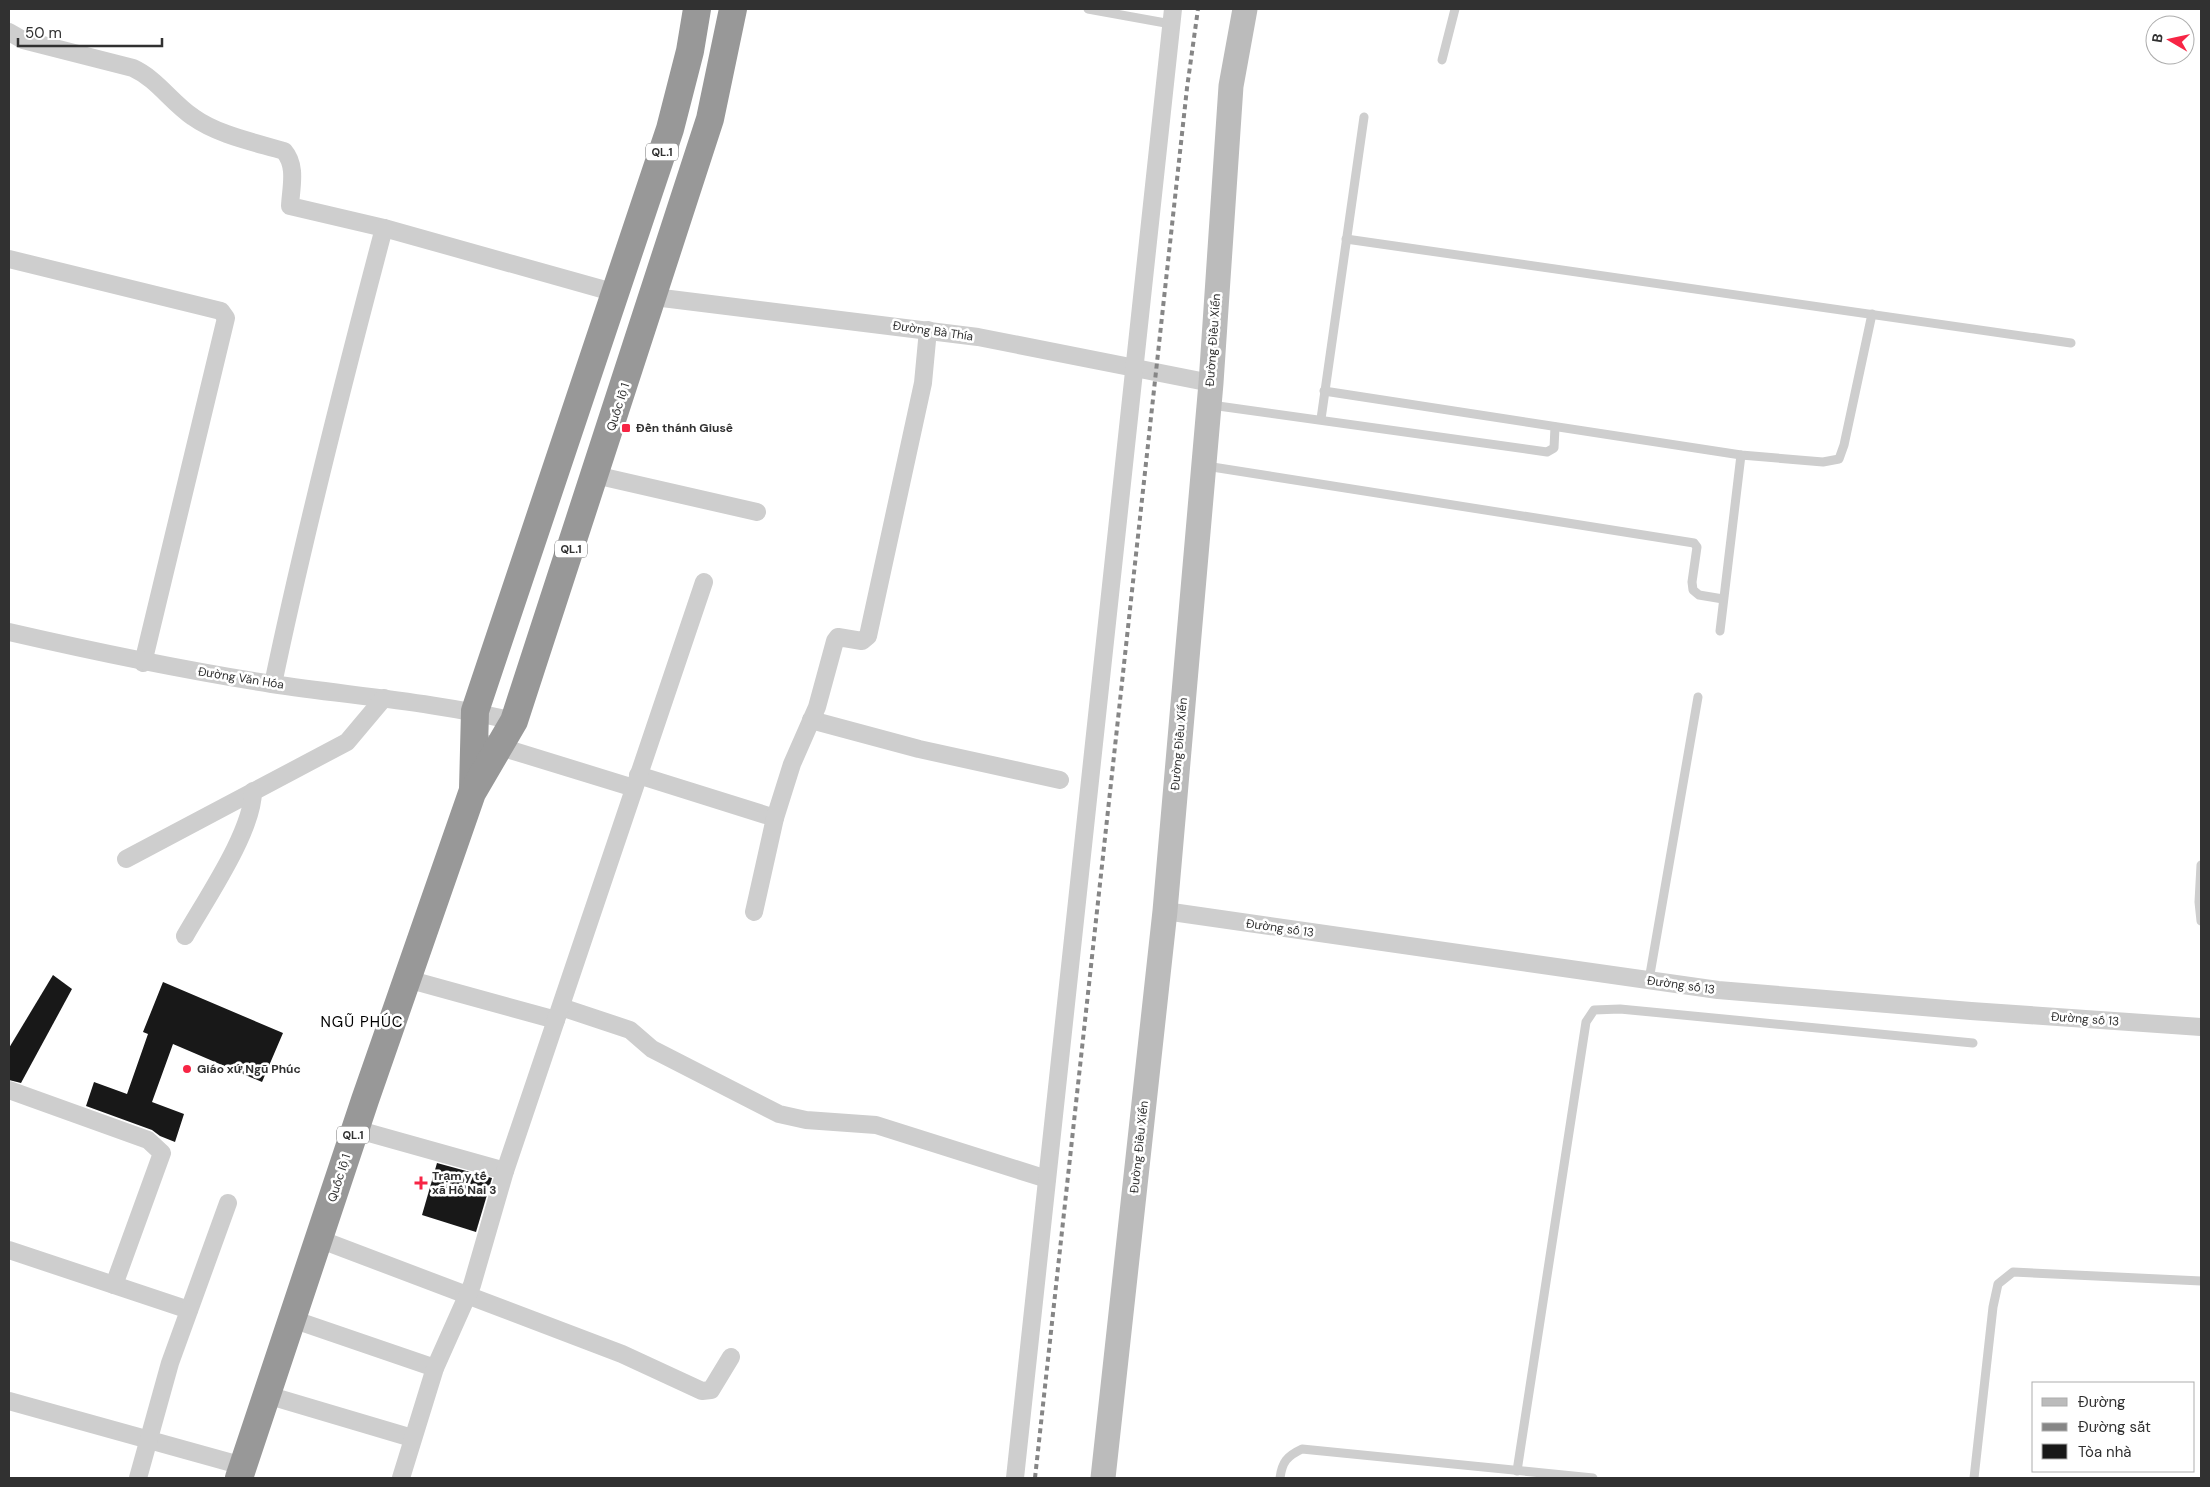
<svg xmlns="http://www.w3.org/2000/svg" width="2210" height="1487" font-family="'DM Sans',sans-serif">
	<rect width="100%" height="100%" fill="#fff"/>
	<!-- building -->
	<g fill="#181818">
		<polygon points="53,975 72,989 21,1083 9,1080 9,1048"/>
		<polygon points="163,982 283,1033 262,1082 173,1044 152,1102 184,1114 175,1142 160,1136 152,1130 86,1106 94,1082 127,1094 148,1034 143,1032"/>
		<polygon points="437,1163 492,1178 476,1232 422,1215"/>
	</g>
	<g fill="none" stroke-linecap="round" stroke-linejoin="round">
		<!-- lane -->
		<g stroke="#cecece" stroke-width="9">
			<polyline points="1088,9 1171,24"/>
			<polyline points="1442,60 1455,9"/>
			<polyline points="1346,239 2071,343"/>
			<polyline points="1324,391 1741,455 1823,462 1839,459 1844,445 1872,314"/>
			<polyline points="1211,405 1547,452 1554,448 1555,427"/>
			<polyline points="1321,419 1364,117"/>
			<polyline points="1206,466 1694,543 1697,547 1692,582 1693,590 1699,595 1723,599"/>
			<polyline points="1720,631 1741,455"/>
			<polyline points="2201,865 2199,902 2201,921"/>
			<polyline points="1649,980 1698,697"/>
			<polyline points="1517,1471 1586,1022 1594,1010 1620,1009 1973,1043"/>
			<path d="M1280,1478C1282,1462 1287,1456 1302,1449L1593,1478"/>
			<polyline points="1974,1478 1993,1307 1998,1284 2013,1272 2201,1281"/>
		</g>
		<!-- street -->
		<g stroke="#cecece" stroke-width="18">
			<path d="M9,32L23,40L133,68C157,79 171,102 193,117C218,135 254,142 284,151C297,166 291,187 290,206L384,228L616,293"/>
			<polyline points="9,259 221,311 226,318 143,663"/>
			<polyline points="654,297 978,337 1211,383"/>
			<polyline points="595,475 757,512"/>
			<path d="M9,632C96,652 183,670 272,684C353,696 435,702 514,721"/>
			<path d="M273,684C305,531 344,379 384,228"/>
			<polyline points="811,720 919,749 1060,780"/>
			<polyline points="491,744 634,788"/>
			<polyline points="638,775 775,818"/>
			<polyline points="126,859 347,742 384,698"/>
			<polyline points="1165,911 1718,990 1971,1011 2201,1027"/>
			<polyline points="754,912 775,818 792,764 817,707 835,641 838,637 862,641 868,636 923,383 928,330"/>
			<path d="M185,936C206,899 253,831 253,791"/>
			<polyline points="407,979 556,1020"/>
			<polyline points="561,1007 630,1030 652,1049 779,1114 806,1120 876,1125 1047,1179"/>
			<polyline points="9,1090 148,1140 162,1153 114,1285"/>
			<polyline points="355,1129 505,1171"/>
			<polyline points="319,1239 622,1354 702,1391 711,1390 731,1357"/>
			<polyline points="9,1250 189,1310"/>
			<polyline points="292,1319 435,1368"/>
			<polyline points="267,1395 412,1438"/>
			<polyline points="9,1401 243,1466"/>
			<polyline points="138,1478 170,1363 228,1203"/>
			<polyline points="401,1478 435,1368 472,1285 505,1171 704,582"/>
			<polyline points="1015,1478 1173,9"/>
		</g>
		<!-- secondary -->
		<polyline stroke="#bbb" stroke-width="25" points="1103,1478 1165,911 1211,383 1231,86 1245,9"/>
		<!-- highway -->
		<g stroke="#989898" stroke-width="28">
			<polyline points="473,789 475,711 670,129 690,51 697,9"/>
			<polyline points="239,1478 365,1100 472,793 514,721 710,119 733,9"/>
		</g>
		<!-- rail -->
		<polyline stroke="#868686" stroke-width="4" stroke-dasharray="5 4" stroke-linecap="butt" points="1035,1478 1187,88 1198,9"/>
	</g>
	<!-- markers -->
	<g fill="#f72545" stroke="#fff" stroke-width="2">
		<rect x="621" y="423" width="10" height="10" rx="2.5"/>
		<circle cx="187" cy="1069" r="5"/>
		<path d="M418.5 1175.5h5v5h5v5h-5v5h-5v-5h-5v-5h5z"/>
	</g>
	<g text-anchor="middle" stroke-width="5" stroke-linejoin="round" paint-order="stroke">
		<!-- shield labels -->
		<g fill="#fff" stroke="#6f6f6f" stroke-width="1">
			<rect x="646" y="143.5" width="32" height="17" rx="4"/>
			<rect x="555" y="540.5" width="32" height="17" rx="4"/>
			<rect x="337" y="1126.5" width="32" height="17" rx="4"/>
		</g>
		<g font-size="11" font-weight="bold" fill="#313131">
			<text x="662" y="156">QL.1</text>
			<text x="571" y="553">QL.1</text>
			<text x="353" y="1139">QL.1</text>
		</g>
		<!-- street labels -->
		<g font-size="12" fill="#313131" stroke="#fff">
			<text transform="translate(933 331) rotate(8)" y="4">Đường Bà Thía</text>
			<text transform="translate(1213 340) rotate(-86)" y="4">Đường Điều Xiển</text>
			<text transform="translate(618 407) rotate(-72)" y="4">Quốc lộ 1</text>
			<text transform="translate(241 678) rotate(9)" y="4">Đường Văn Hóa</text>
			<text transform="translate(1179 744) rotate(-85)" y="4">Đường Điều Xiển</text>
			<text transform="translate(1280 928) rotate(8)" y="4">Đường số 13</text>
			<text transform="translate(1681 985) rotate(8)" y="4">Đường số 13</text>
			<text transform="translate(2085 1019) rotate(4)" y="4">Đường số 13</text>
			<text transform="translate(1139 1147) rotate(-84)" y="4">Đường Điều Xiển</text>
			<text transform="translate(339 1178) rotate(-72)" y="4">Quốc lộ 1</text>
		</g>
		<!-- poi labels -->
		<g font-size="12" font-weight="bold" fill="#313131" stroke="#fff" text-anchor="start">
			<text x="636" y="432">Đền thánh Giusê</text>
			<text x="197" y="1073">Giáo xứ Ngũ Phúc</text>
			<text x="432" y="1180">Trạm y tế<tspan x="432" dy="14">xã Hố Nai 3</tspan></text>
		</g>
		<!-- quarter labels -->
		<g font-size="15" letter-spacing="1" fill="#000" stroke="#fff">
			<text x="362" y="1027">NGŨ PHÚC</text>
		</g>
	</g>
	<!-- border -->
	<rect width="2210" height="1487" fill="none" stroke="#313131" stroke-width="20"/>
	<!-- legend -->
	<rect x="2032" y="1382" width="162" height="90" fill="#ffffff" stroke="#adadad"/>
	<rect x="2042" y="1398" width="25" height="8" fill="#bbbbbb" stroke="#adadad"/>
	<text x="2078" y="1407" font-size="15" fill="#313131">Đường</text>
	<rect x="2042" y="1423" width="25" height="8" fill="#868686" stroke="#adadad"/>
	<text x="2078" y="1432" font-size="15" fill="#313131">Đường sắt</text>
	<rect x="2042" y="1444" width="25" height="15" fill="#181818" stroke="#adadad"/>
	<text x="2078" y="1457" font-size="15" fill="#313131">Tòa nhà</text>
	<!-- north arrow -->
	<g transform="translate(2170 40) rotate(279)"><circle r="24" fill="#ffffff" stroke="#adadad"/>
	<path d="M0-4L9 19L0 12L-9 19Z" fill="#f72545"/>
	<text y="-8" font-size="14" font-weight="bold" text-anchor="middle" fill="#313131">B</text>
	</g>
	<!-- scale -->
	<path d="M18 38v8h144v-8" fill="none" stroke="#313131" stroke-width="2.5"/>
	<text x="25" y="38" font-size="15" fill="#313131" stroke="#ffffff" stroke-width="4" paint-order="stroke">50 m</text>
</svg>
